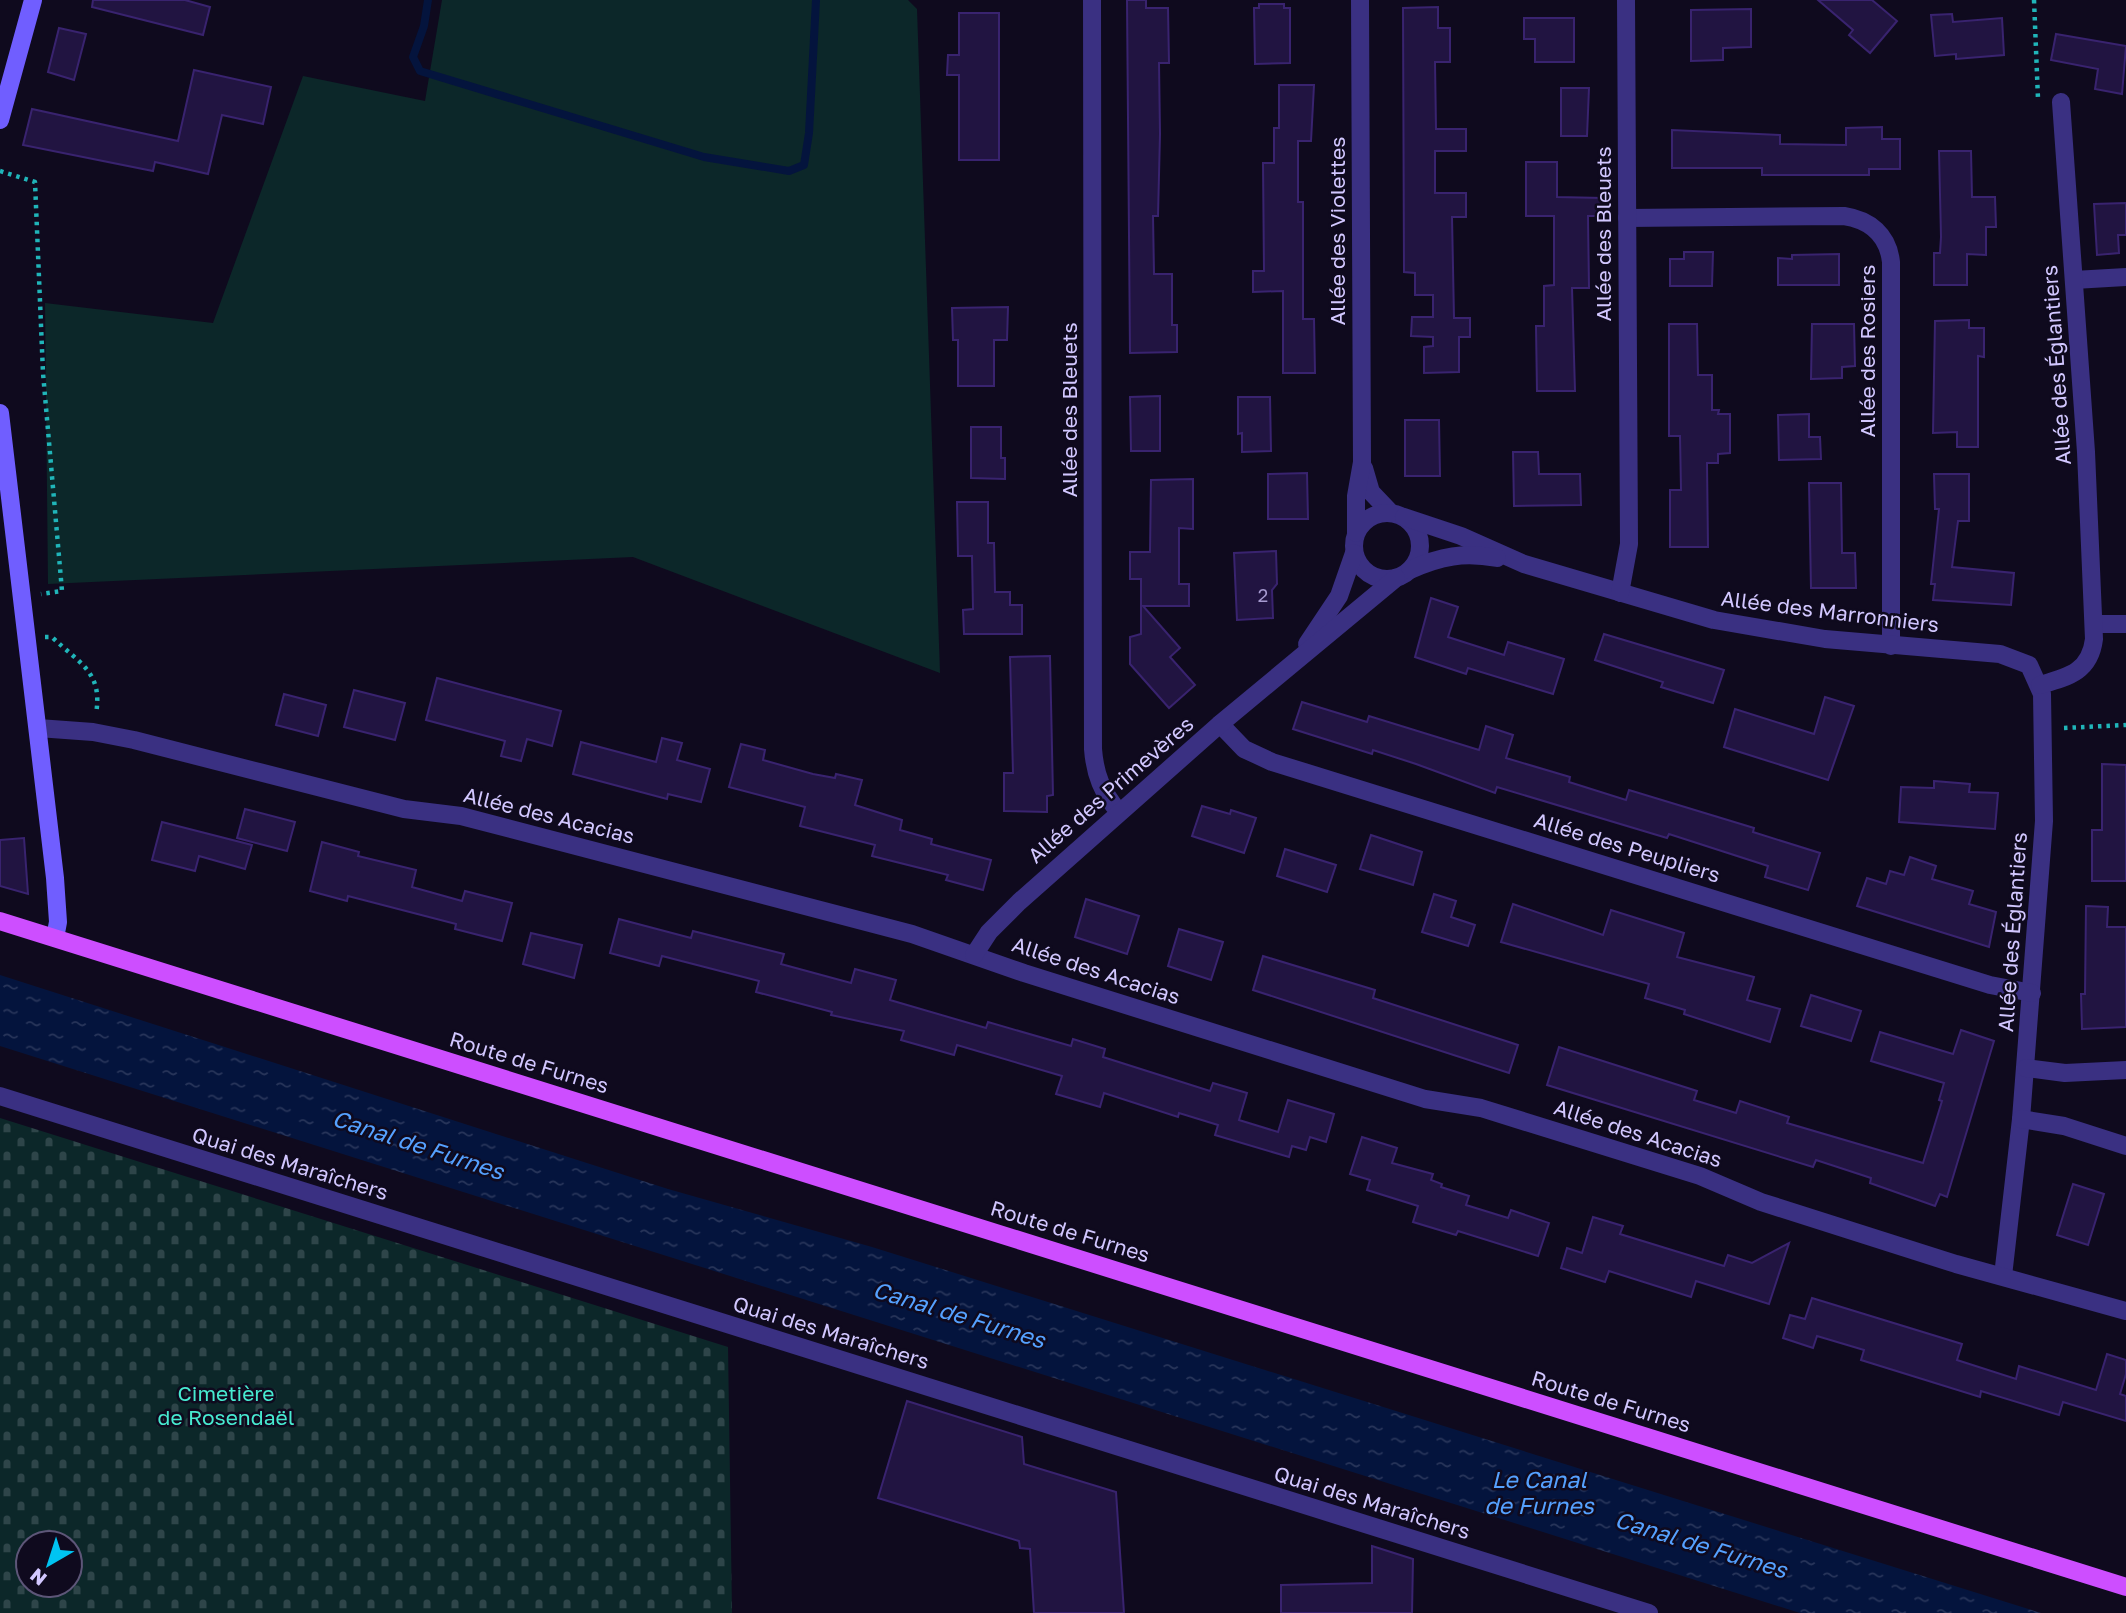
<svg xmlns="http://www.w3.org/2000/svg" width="2126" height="1613" font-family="'Golos Text',sans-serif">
	<defs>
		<pattern id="cemetery-stones" width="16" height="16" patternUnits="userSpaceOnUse" patternTransform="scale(1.75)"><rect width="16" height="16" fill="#0c2729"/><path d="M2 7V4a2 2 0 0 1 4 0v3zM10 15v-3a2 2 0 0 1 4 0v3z" fill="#2e4549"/></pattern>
		<pattern id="water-ripples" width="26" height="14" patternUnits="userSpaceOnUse" patternTransform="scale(1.75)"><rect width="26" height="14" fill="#04143d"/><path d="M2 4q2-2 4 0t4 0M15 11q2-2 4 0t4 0" fill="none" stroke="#28355a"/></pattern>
	</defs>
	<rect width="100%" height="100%" fill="#0f0a1e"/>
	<!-- grass -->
	<polygon fill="#0c2729" points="442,0 908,0 917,9 940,673 633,557 48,584 45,303 213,323 303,76 425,101"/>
	<!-- cemetery -->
	<path fill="url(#cemetery-stones)" fill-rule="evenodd" d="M0,1118L728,1347L732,1613H0ZM28,1543H70V1585H28Z"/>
	<!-- water -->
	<polygon fill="url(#water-ripples)" points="0,975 668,1189 872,1247 2041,1613 1800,1613 0,1046"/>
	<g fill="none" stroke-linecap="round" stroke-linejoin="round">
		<!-- stream -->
		<polyline stroke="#04143d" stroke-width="8" points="428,0 424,26 413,57 420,71 704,157 789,171 804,165 809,133 816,0"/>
	</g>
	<!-- building -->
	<g fill="#211441" stroke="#39236f" stroke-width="2">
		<polygon points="93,0 185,0 210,7 203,35 92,7"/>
		<polygon points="1127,0 1146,0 1146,8 1168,8 1169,63 1159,63 1160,134 1158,216 1153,216 1154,274 1172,274 1172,325 1177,325 1177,352 1130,353"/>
		<polygon points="1818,0 1872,0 1897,21 1870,53 1849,35 1853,30"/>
		<polygon points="1259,4 1284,4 1284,8 1290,8 1290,63 1255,64 1254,8 1259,8"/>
		<polygon points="1438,7 1438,28 1450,28 1450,62 1435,62 1436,129 1466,129 1466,151 1435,151 1435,193 1466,193 1466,217 1452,217 1454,318 1470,318 1470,337 1459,337 1459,372 1424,373 1424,347 1433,346 1433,337 1411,336 1412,317 1433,317 1433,295 1415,295 1415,273 1404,272 1403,8"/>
		<polygon points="1751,9 1751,47 1723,48 1723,60 1691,61 1691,10"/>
		<polygon points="959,13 999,13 999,160 959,160 959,75 947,75 948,55 959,55"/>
		<polygon points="1952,14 1953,22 2002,18 2004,55 1956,59 1956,54 1935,56 1931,15"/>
		<polygon points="1524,18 1574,18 1574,62 1535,62 1535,39 1524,39"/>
		<polygon points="59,28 86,34 74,80 48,72"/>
		<polygon points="2056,34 2126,46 2122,94 2095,89 2098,69 2051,60"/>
		<polygon points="194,70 271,87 263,124 222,115 208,174 155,162 153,171 23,145 32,109 178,141"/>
		<polygon points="1279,85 1314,85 1311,141 1298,141 1298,202 1303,202 1303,319 1314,319 1315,373 1283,373 1283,291 1253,292 1253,271 1264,271 1263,163 1274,163 1274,128 1279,128"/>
		<polygon points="1561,88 1589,88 1587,136 1561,136"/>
		<polygon points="1882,127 1882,139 1900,139 1900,169 1869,169 1869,175 1762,175 1762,168 1672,168 1672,130 1780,135 1780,144 1846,145 1846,128"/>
		<polygon points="1939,151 1971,151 1972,197 1995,197 1996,227 1986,227 1986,255 1967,254 1967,285 1934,285 1934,253 1940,253 1941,237"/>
		<polygon points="1526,162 1557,162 1557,197 1603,198 1603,216 1588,216 1589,288 1572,288 1575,391 1537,391 1536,326 1544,326 1544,286 1554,285 1554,216 1526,216"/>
		<polygon points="2126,203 2126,235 2118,235 2119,253 2097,255 2094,204"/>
		<polygon points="1684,252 1713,252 1712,286 1670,286 1670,259 1684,259"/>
		<polygon points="1839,254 1839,285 1778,285 1778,258 1792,259 1792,255"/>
		<polygon points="1008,307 1007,340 994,340 994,386 958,386 958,340 953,340 952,308"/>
		<polygon points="1969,320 1969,328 1984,328 1984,357 1978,356 1978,447 1957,447 1957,432 1933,433 1935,321"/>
		<polygon points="1669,324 1697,324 1698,375 1712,375 1712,410 1719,410 1718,414 1730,414 1730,453 1718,454 1718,463 1707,463 1708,547 1670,547 1670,490 1681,490 1680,436 1669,436"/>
		<polygon points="1812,324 1854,324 1855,366 1842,367 1842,378 1811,379"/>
		<polygon points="1160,396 1160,451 1131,451 1130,397"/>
		<polygon points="1238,397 1270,397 1271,451 1242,452 1242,433 1238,434"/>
		<polygon points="1809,414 1809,437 1820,437 1821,459 1779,460 1778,415"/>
		<polygon points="1405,420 1439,420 1440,476 1405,476"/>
		<polygon points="971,427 1001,427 1001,458 1005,458 1005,479 971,478"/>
		<polygon points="1513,452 1538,452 1539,474 1580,474 1581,505 1514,506"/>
		<polygon points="1307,473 1308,519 1268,519 1268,474"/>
		<polygon points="1934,474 1969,474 1969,521 1958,521 1952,567 2014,573 2011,605 1933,600 1935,584 1931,584 1939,509 1935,509"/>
		<polygon points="1193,479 1193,529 1179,528 1179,584 1189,584 1189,606 1143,606 1180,648 1170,657 1195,685 1169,708 1130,664 1130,637 1141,634 1141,579 1130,579 1130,552 1150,552 1151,480"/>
		<polygon points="1809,483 1841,483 1842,553 1855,553 1856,588 1811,588"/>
		<polygon points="957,502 988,502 988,543 994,543 995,592 1010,592 1010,605 1022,605 1022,634 964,634 963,610 973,609 972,556 958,556"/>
		<polygon points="1276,551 1277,584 1272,590 1273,618 1237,620 1234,553"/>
		<polygon points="1431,598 1458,607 1448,637 1504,655 1508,642 1564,659 1553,694 1468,668 1466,674 1415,657"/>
		<polygon points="1604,634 1724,670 1713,703 1661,687 1663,682 1595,660"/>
		<polygon points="1050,656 1053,795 1047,796 1047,812 1004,811 1004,773 1013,773 1010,657"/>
		<polygon points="437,678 561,711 552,746 527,739 521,761 501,756 505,741 426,720"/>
		<polygon points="354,690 405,703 395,740 344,727"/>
		<polygon points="284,694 326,705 318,736 276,725"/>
		<polygon points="1825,697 1854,706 1828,780 1724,747 1735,709 1814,734"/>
		<polygon points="1302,702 1367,722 1369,716 1479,750 1486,726 1513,735 1506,758 1570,777 1569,782 1626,800 1629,790 1754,828 1753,832 1820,853 1808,890 1765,877 1768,866 1669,834 1667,838 1497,787 1495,793 1416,764 1373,750 1372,754 1293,729"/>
		<polygon points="662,738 682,743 677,760 710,769 701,802 668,794 667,799 573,774 581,742 656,762"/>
		<polygon points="741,744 765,750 763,760 813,774 835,778 836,774 862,780 855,805 902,820 900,830 932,839 931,844 991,860 983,890 946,880 948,875 872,856 875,845 800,826 805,807 729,787"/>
		<polygon points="2102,764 2126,765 2126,881 2092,881 2092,830 2102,830"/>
		<polygon points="1934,781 1970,784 1969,792 1998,793 1995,829 1899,822 1901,787 1934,788"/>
		<polygon points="1202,806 1230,814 1231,810 1256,818 1244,853 1192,836"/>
		<polygon points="245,809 295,822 287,851 237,838"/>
		<polygon points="162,822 252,845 245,869 199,856 195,871 152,860"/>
		<polygon points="1371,835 1422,852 1413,885 1360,869"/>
		<polygon points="24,838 28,894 0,886 0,840"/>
		<polygon points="322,842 359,852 358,856 416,870 412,887 462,901 465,891 512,903 502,941 455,929 456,924 348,896 347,901 310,891"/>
		<polygon points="1285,849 1336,865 1327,892 1277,876"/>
		<polygon points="1910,857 1936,866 1932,879 1973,891 1969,904 1996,912 1989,947 1857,906 1867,878 1886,884 1890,871 1904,875"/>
		<polygon points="1434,894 1456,901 1451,917 1475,925 1468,946 1422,932"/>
		<polygon points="1086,899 1139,916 1127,954 1075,937"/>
		<polygon points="1513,904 1603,935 1611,910 1684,933 1677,957 1754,977 1747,1000 1780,1009 1770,1042 1684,1014 1685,1010 1645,998 1649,984 1501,942"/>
		<polygon points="2086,906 2108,907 2107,927 2126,927 2126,1027 2082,1029 2081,994 2085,994"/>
		<polygon points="619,919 691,938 693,931 784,954 781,964 851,983 855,969 896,980 890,1000 986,1028 988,1022 1071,1046 1073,1039 1105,1049 1103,1057 1210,1091 1213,1083 1247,1093 1239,1120 1278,1132 1288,1100 1334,1114 1326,1142 1310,1137 1306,1150 1292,1146 1289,1157 1215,1135 1218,1125 1179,1113 1178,1117 1104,1093 1100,1107 1056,1094 1062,1076 957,1045 954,1055 901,1040 904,1031 831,1015 832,1012 756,992 759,981 662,956 659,966 610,953"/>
		<polygon points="1179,929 1223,942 1211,980 1168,966"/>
		<polygon points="531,933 582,945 574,978 523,964"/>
		<polygon points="1263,956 1375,990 1373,998 1518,1045 1509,1073 1253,990"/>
		<polygon points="1811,995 1861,1011 1851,1041 1801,1026"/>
		<polygon points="1961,1030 1994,1041 1947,1197 1940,1194 1935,1206 1870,1183 1871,1178 1816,1160 1813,1167 1547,1085 1559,1047 1697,1091 1694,1100 1736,1113 1740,1101 1789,1117 1787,1123 1923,1163 1942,1101 1939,1100 1944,1083 1871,1061 1880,1032 1953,1054"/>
		<polygon points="1362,1137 1397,1148 1392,1163 1433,1174 1431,1180 1442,1184 1441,1187 1469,1196 1466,1205 1508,1218 1511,1210 1549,1223 1538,1256 1458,1231 1456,1235 1413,1222 1418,1206 1367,1190 1370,1180 1350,1174"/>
		<polygon points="2073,1184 2104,1194 2088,1245 2057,1235"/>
		<polygon points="1593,1217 1623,1226 1620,1234 1724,1266 1728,1255 1752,1263 1789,1243 1769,1304 1696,1281 1691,1297 1609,1271 1605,1282 1561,1268 1567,1248 1582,1253"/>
		<polygon points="1812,1298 1962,1344 1957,1360 2016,1379 2019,1366 2096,1390 2107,1354 2126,1360 2126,1374 2120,1394 2126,1396 2126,1421 2063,1402 2059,1415 1981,1391 1980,1397 1861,1360 1864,1350 1817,1336 1813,1348 1783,1338 1790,1315 1805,1319"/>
		<polygon points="907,1401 1022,1437 1024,1464 1116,1492 1124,1613 1034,1613 1030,1549 1020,1548 1019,1541 878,1498"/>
		<polygon points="1372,1546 1413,1559 1412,1613 1281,1613 1281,1585 1372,1583"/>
	</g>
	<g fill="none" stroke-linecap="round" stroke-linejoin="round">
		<!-- path -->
		<g stroke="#20b5b9" stroke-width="4.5" stroke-dasharray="3.5 5" stroke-linecap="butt">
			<polyline points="2034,0 2038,99"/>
			<polyline points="0,171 35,182 43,373 62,591 41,594"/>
			<path d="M45,637H52C80,664 103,672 96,714"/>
			<polyline points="2064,728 2126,725"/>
		</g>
		<!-- street -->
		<g stroke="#3a3082" stroke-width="18">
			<path d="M1092,0L1093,749C1095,775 1102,792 1119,812"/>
			<path d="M1627,218L1844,216C1870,220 1888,235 1891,262V646"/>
			<polyline points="2074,280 2126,277"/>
			<polyline points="1364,468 1371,492 1391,513"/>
			<circle cx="1387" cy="546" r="33"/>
			<polyline points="1404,517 1461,536 1524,564 1714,620 1825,639 2000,654 2029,665 2042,694 2044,821 2021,1119 2003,1276"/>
			<polyline points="1356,533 1356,496 1362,462 1360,0"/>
			<path d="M1410,570C1441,556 1464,552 1497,558"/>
			<polyline points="1620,593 1629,544 1626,0"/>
			<polyline points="2094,624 2126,624"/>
			<polyline points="1307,644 1339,596 1354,553"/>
			<path d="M2040,685C2068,677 2090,672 2094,639L2086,452L2061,102"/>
			<polyline points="1220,724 1244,749 1272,762 1990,985 2032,993"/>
			<polyline points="38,728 93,732 134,740 404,809 461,816 912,934 1024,973 1425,1099 1481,1108 1700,1176 1761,1202 1956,1264 2126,1311"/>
			<polyline points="974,955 989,932 1019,902 1220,724 1396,578"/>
			<polyline points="2026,1068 2065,1073 2126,1070"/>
			<polyline points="0,1096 1649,1613"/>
			<polyline points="2021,1119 2064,1126 2126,1146"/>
		</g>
		<!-- secondary -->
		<g stroke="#705eff" stroke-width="18">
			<polyline points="0,120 33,0"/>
			<polyline points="0,413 55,878 58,922 55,938"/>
		</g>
		<!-- primary -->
		<polyline stroke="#cd4eff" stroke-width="18" points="0,921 2126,1587"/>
	</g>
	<g text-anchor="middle" stroke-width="5" stroke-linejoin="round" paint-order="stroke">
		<!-- number labels -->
		<g font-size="18" fill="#a69ad0">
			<text x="1263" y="602">2</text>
		</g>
		<!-- street labels -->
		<g font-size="21" fill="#d2c7ff" stroke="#0f0a1e">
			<text transform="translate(1338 231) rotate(-90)" y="7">Allée des Violettes</text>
			<text transform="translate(1604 234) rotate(-90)" y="7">Allée des Bleuets</text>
			<text transform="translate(1868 351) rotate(-90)" y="7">Allée des Rosiers</text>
			<text transform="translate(2057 365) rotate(-94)" y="7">Allée des Églantiers</text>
			<text transform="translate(1070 410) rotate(-90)" y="7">Allée des Bleuets</text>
			<text transform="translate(1830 612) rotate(7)" y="7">Allée des Marronniers</text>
			<text transform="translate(1111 790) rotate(-41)" y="7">Allée des Primevères</text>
			<text transform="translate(549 816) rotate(14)" y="7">Allée des Acacias</text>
			<text transform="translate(1627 848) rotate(17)" y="7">Allée des Peupliers</text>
			<text transform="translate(2013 932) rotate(-86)" y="7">Allée des Églantiers</text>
			<text transform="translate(1096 971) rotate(18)" y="7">Allée des Acacias</text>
			<text transform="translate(529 1063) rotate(17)" y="7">Route de Furnes</text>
			<text transform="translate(1638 1134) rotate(18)" y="7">Allée des Acacias</text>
			<text transform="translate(290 1164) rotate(17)" y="7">Quai des Maraîchers</text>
			<text transform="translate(1070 1232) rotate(17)" y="7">Route de Furnes</text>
			<text transform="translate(831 1333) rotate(17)" y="7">Quai des Maraîchers</text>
			<text transform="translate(1611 1402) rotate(17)" y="7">Route de Furnes</text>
			<text transform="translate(1372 1503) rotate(17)" y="7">Quai des Maraîchers</text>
		</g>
		<!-- park labels -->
		<g font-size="21" fill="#47ead0" stroke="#0f0a1e">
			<text x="226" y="1401">Cimetière<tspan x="226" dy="24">de Rosendaël</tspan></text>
		</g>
		<!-- water labels -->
		<g font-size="23" font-style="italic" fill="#55a1ff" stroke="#0f0a1e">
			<text transform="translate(418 1145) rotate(18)" y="8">Canal de Furnes</text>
			<text transform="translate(959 1315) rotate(17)" y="8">Canal de Furnes</text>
			<text x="1539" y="1488">Le Canal<tspan x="1539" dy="26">de Furnes</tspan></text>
			<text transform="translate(1701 1545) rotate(17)" y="8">Canal de Furnes</text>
		</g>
	</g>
	<!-- north arrow -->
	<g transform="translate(49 1564) rotate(219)"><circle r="33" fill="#0f0a1e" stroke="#5d5678" stroke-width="2"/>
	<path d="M0-5L12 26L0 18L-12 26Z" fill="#00c4f2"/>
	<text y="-10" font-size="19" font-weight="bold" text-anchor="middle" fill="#d2c7ff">N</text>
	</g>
</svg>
